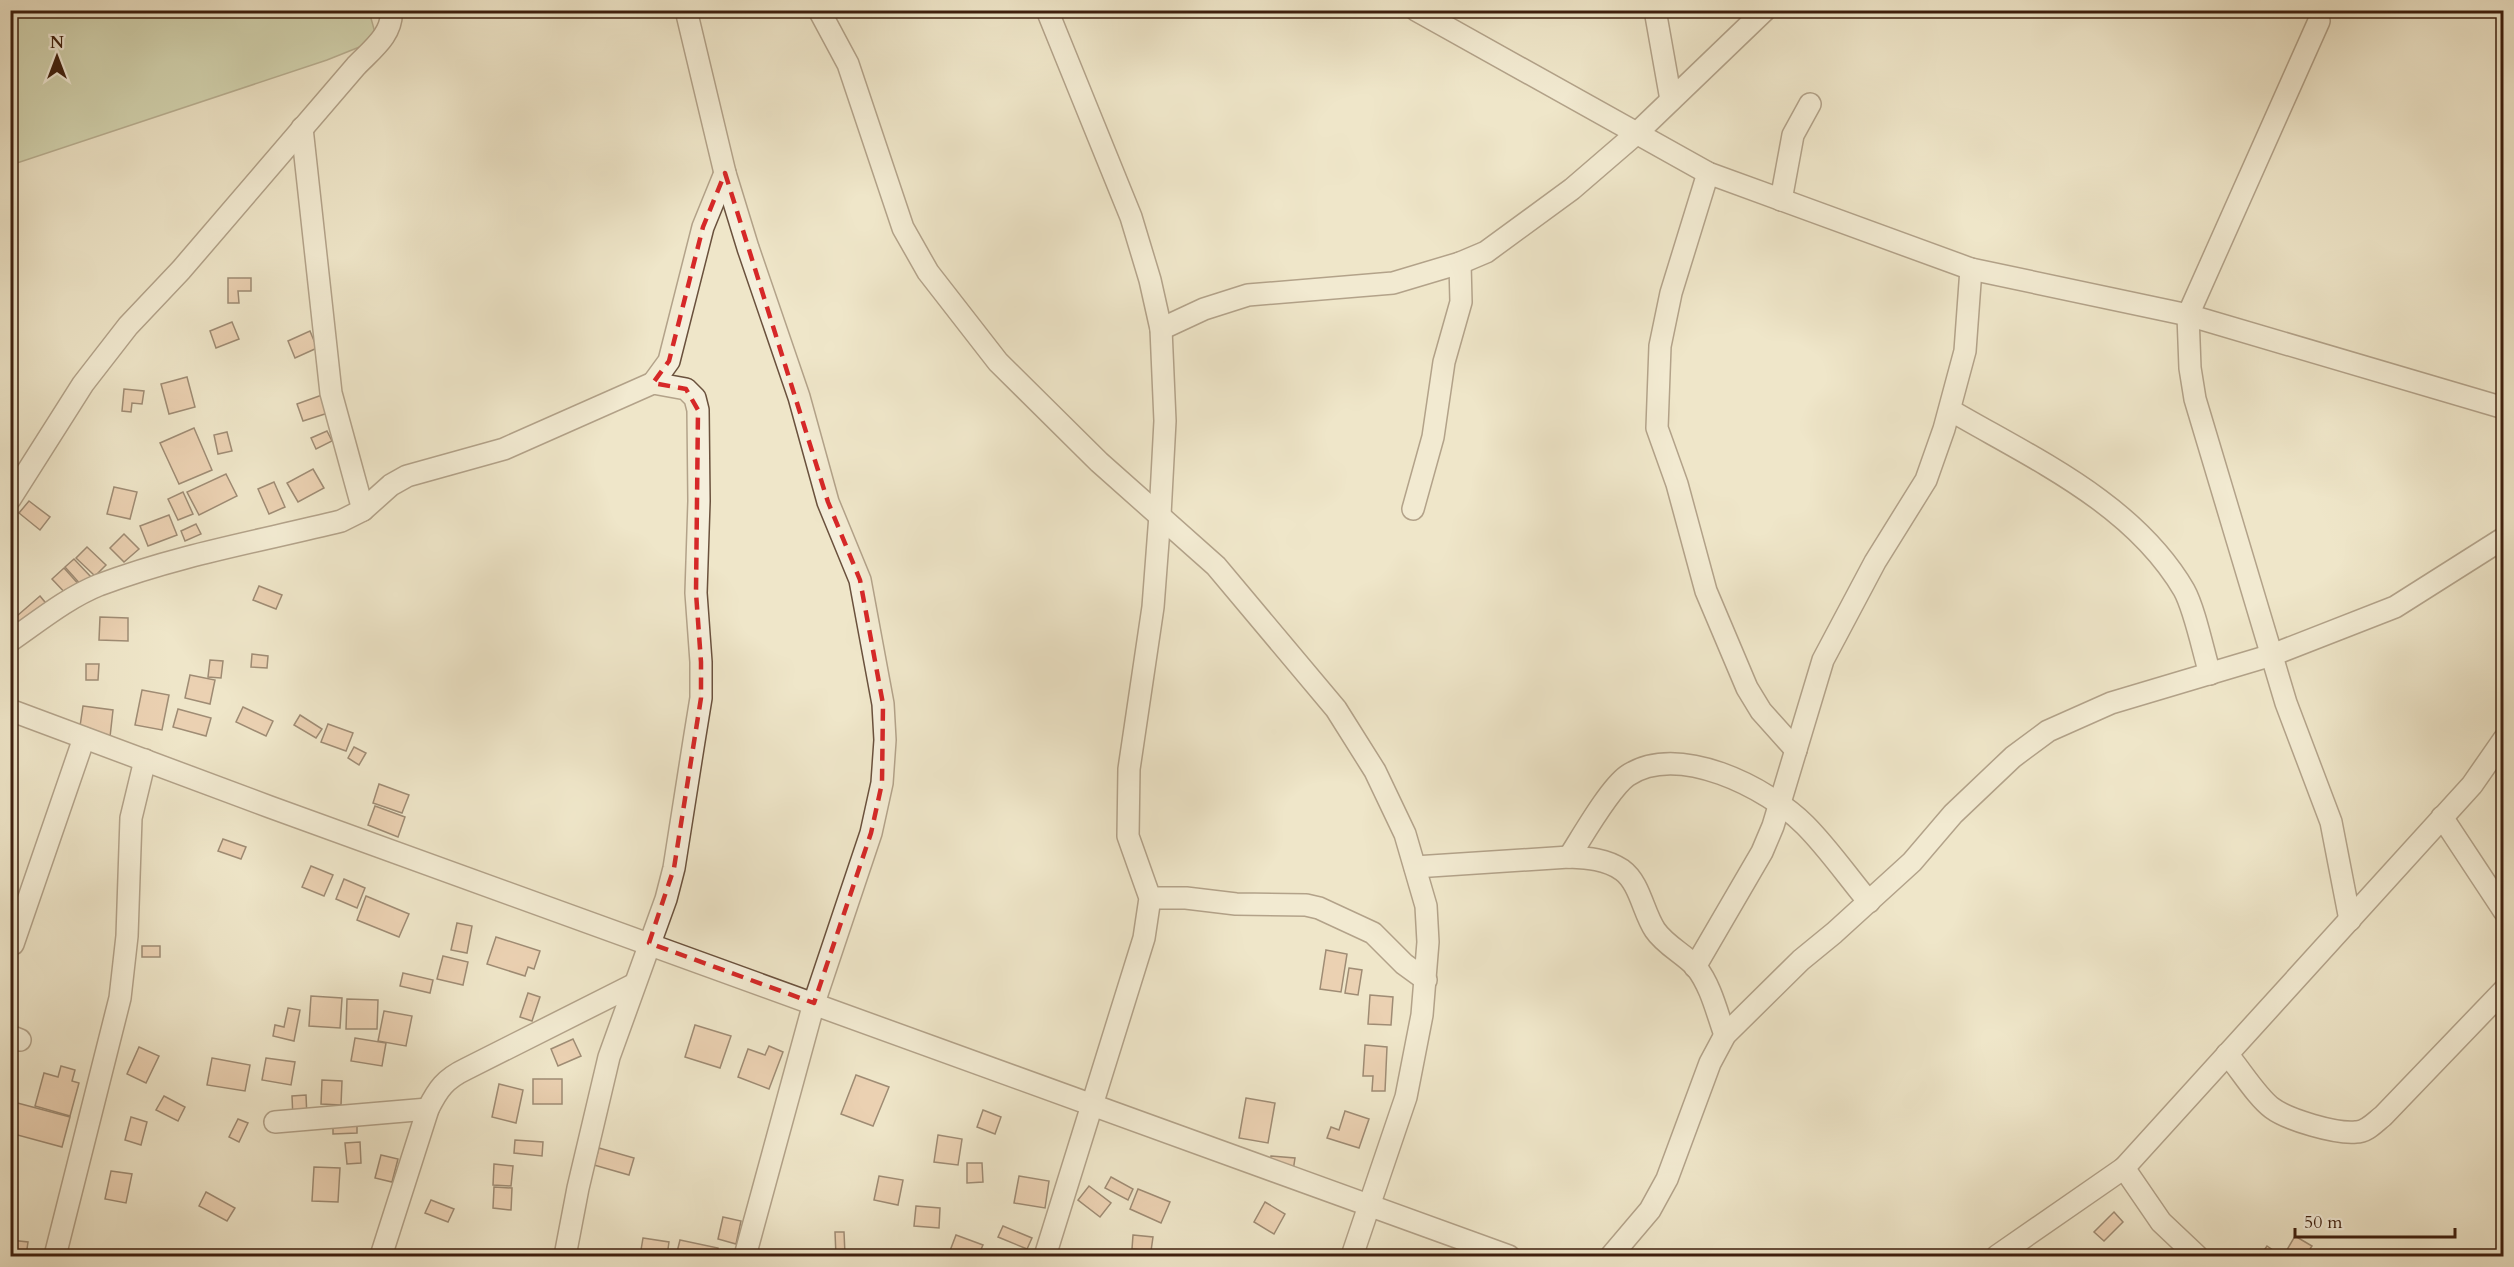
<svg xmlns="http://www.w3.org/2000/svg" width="2514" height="1267" font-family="Cardo,serif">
	<rect width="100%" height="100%" fill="#efe6c9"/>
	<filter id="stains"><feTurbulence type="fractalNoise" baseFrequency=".00333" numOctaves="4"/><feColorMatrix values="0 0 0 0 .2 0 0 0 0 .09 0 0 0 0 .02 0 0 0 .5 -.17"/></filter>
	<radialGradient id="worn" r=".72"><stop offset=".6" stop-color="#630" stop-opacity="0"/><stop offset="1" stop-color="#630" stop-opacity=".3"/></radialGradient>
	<!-- green -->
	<polygon fill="#b5c699" stroke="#7a7254" stroke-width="1.5" points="10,11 369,11 377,40 327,60 11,165"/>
	<!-- building -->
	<g fill="#e7b997" stroke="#3e1f0e" stroke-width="1.5">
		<polygon points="228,278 251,278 251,291 238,291 239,303 228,303"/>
		<polygon points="232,322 239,339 216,348 210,331"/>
		<polygon points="310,331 317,348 295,358 288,341"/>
		<polygon points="187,377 195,407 169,414 161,384"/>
		<polygon points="124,389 144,391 142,404 132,403 131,412 122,411"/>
		<polygon points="322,395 328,413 303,421 297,404"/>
		<polygon points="194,428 212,470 179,484 160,443"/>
		<polygon points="327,431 332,441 316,449 311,438"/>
		<polygon points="227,432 232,451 218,454 214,435"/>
		<polygon points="313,469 324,488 298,502 287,483"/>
		<polygon points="226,474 237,496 199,515 187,492"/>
		<polygon points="274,482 285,507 269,514 258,489"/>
		<polygon points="114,487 137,492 130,519 107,514"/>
		<polygon points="183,492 193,514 178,520 168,499"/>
		<polygon points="29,501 50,517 40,530 19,513"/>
		<polygon points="169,515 177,535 148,546 140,526"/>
		<polygon points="196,524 201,534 185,541 181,531"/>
		<polygon points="124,534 139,549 124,562 110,548"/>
		<polygon points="87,547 106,565 95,576 76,558"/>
		<polygon points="74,559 91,577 82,586 65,567"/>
		<polygon points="64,568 81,587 69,597 52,579"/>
		<polygon points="259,586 282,595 276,609 253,600"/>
		<polygon points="40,596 49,607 19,632 10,622"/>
		<polygon points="100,617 128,618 128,641 99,640"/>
		<polygon points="252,654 268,656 267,668 251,667"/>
		<polygon points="210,660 223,661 221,678 208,677"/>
		<polygon points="86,664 99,664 98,680 86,680"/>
		<polygon points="190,675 215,680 210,704 185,698"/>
		<polygon points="142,690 169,695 162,730 135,725"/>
		<polygon points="83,706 113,710 110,737 79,733"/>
		<polygon points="243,707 273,721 266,736 236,722"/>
		<polygon points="178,709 211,718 206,736 173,727"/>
		<polygon points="300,715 322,729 316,738 294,725"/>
		<polygon points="328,724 353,733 346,751 321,742"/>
		<polygon points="354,747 366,753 359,765 348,758"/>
		<polygon points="379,784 409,795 402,813 373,803"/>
		<polygon points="375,806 405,817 398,837 368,825"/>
		<polygon points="223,839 246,847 241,859 218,851"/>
		<polygon points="311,866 333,875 324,896 302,887"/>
		<polygon points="344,879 365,888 357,908 336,899"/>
		<polygon points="366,896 409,914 399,937 357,920"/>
		<polygon points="457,923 472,926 467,953 451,950"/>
		<polygon points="496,937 540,951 534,969 528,967 525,976 487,964"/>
		<rect x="142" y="946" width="18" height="11"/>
		<polygon points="1326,950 1347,954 1341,992 1320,989"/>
		<polygon points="443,956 468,962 463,985 437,979"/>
		<polygon points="1349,968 1362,970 1358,995 1345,993"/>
		<polygon points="403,973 433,980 430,993 400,986"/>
		<polygon points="528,993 540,997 532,1021 520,1017"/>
		<polygon points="1370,995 1393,997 1391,1025 1368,1024"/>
		<polygon points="311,996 342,998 340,1028 309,1026"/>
		<polygon points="347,999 378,1000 377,1029 346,1029"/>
		<polygon points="288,1008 300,1010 294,1041 273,1036 275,1025 284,1027"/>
		<polygon points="384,1011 412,1016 406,1046 378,1041"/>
		<polygon points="695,1025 731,1036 720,1068 685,1057"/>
		<polygon points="355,1038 386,1043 382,1066 351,1061"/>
		<polygon points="573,1039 581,1056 558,1066 551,1049"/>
		<polygon points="1365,1045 1387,1047 1385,1091 1372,1091 1373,1076 1363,1076"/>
		<polygon points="769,1046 783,1052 769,1089 738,1077 748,1049 765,1055"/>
		<polygon points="139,1047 159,1056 146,1083 127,1074"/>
		<polygon points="212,1058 250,1065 245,1091 207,1085"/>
		<polygon points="266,1058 295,1062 291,1085 262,1080"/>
		<polygon points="61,1066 75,1070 72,1081 79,1083 70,1116 35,1106 44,1073 58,1077"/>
		<polygon points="856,1075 889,1087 873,1126 841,1114"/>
		<rect x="533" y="1079" width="29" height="25"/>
		<polygon points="322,1080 342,1081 341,1105 321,1104"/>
		<polygon points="499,1084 523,1090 516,1123 492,1117"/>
		<polygon points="306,1095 307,1118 293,1119 292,1096"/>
		<polygon points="164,1096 185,1107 178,1121 156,1110"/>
		<polygon points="1246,1098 1275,1103 1268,1143 1239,1138"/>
		<polygon points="10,1101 70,1117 62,1147 10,1133"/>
		<polygon points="983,1110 1001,1117 995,1134 977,1127"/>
		<polygon points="1345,1111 1369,1119 1359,1148 1327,1138 1331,1127 1339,1130"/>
		<polygon points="131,1117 147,1122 141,1145 125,1140"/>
		<polygon points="357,1118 357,1133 333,1134 333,1119"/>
		<polygon points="238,1119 248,1123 239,1142 229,1137"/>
		<polygon points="938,1135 962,1139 958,1165 934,1162"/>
		<polygon points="515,1140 543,1142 542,1156 514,1153"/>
		<polygon points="360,1142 361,1163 347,1164 345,1143"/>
		<polygon points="599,1148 634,1158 629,1175 594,1165"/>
		<polygon points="381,1155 398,1159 392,1182 375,1178"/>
		<polygon points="1271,1156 1295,1158 1293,1171 1269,1168"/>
		<polygon points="967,1163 982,1163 983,1182 967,1183"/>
		<polygon points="494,1164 513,1166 511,1186 493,1185"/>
		<polygon points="314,1167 340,1168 338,1202 312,1201"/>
		<polygon points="111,1171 132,1174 126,1203 105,1199"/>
		<polygon points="879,1176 903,1180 898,1205 874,1200"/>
		<polygon points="1019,1176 1049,1181 1045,1208 1014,1203"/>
		<polygon points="1111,1177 1133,1189 1128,1200 1105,1188"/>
		<polygon points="1089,1186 1111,1203 1100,1217 1078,1200"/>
		<polygon points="494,1187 512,1188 511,1210 493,1208"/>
		<polygon points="1138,1189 1170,1202 1161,1223 1130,1209"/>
		<polygon points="206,1192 235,1208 227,1221 199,1206"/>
		<polygon points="431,1200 454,1209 448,1222 425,1213"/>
		<polygon points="1265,1202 1285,1214 1274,1234 1254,1222"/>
		<polygon points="916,1206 940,1208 939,1228 914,1226"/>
		<polygon points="2114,1212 2123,1222 2104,1241 2094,1232"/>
		<polygon points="723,1217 741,1221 736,1244 718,1239"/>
		<polygon points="1003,1226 1032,1238 1027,1249 998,1237"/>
		<polygon points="835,1232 844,1232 845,1255 836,1256"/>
		<polygon points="956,1235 983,1245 978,1256 948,1256"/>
		<polygon points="1133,1235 1153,1237 1151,1251 1132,1249"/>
		<polygon points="2295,1236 2312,1246 2305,1256 2284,1255"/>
		<polygon points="643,1238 669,1242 667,1256 640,1256"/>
		<polygon points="10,1240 28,1242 26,1256 10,1256"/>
		<polygon points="680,1240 718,1248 717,1256 676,1256"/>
		<polygon points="2267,1246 2282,1256 2260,1256"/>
	</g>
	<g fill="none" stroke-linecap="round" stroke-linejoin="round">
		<defs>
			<g id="minor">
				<polyline points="686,10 725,173 748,248 799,397 828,502 860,580 883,704 885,740 882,783 871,833 814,1003 745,1256"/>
				<polyline points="819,10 848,64 903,228 928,272 998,362 1099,462 1216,566 1336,709 1375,771 1405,834 1426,906 1428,942 1422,1015 1406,1097 1352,1256"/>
				<polyline points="1416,10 1708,173 1971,269 2188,315 2504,408"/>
				<polyline points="1655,10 1671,100"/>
				<polyline points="2319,21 2188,315 2190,368 2195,399 2286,703 2331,822 2350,920"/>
				<polyline points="302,128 331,393 363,510"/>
				<polyline points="1708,173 1671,293 1660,346 1657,428 1677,484 1706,591 1747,688 1761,711 1796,750"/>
				<polyline points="1781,200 1793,135 1810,104"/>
				<polyline points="1161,329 1204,309 1248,295 1393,283 1460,263 1486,252 1572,189 1637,133 1765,10"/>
				<polyline points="653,383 669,361 703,227 725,173"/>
				<path d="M1950,410C2034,459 2133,503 2184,590C2195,610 2203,651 2210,674"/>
				<path d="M10,499L83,384L128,326L181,270L356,66C370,51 394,34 391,10"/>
				<polyline points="1413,509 1433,437 1444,362 1461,302 1460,263"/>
				<path d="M10,641C39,621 67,598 99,585C178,555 260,541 341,521L363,510L391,485L407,476L504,449L653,383L686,389L695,398L698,410L699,501L696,593L701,662V698L694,741L674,868L666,899L609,1057L578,1188L565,1256"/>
				<polyline points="10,710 270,807 1509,1256"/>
				<polyline points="2442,817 2504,911"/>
				<path d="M1569,857C1582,837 1609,789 1627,776C1677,741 1768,788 1805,825C1828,848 1848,877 1869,902"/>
				<path d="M1415,867L1569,857C1588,858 1606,859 1622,870C1640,883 1643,912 1655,930C1665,945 1684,954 1696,967C1711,986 1717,1013 1725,1035"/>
				<polyline points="1150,898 1186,898 1236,904 1306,905 1319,908 1373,933 1404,964 1426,980"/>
				<polyline points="13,944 84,738"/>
				<polyline points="1695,967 1762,852 1773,826 1823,660 1875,562 1926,480 1944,429 1965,351 1971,269"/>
				<polyline points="10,1036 20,1040"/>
				<path d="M2227,1054C2240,1069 2257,1097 2272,1108C2288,1120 2336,1134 2356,1132C2367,1132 2375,1122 2383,1116L2504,990"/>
				<polyline points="275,1122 428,1109"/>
				<polyline points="2124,1168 2161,1222 2197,1256"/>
				<polyline points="55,1256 120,998 127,936 131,818 145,760"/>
				<path d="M381,1256L428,1109C438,1089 445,1079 466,1069L633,985"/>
				<polyline points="1045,1256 1144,938 1150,898 1128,836 1129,769 1153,607 1160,515 1165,421 1161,329 1150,280 1131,217 1047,10"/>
				<polyline points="1611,1256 1650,1210 1667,1179 1710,1063 1725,1035 1801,960 1834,933 1912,862 1953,814 2013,757 2048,731 2111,703 2272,655 2395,607 2504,538"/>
				<polyline points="1997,1256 2124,1168 2472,785 2504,739"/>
			</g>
		</defs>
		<!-- minor casing -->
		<use href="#minor" stroke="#6a513d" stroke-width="24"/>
		<!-- minor -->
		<use href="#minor" stroke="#f5efdc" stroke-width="21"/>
	</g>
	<!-- marked area -->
	<path d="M0 0H2514V1267H0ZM725,173L828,502L860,580L883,704L882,783L871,833L814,1003L649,943L674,868L701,698V662L696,593L698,410L686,389L653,383L669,361L703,227Z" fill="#efe6c9" fill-opacity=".55" fill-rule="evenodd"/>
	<path fill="none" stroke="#d62828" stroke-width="4.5" stroke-dasharray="12 8" stroke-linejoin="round" d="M725,173L828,502L860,580L883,704L882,783L871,833L814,1003L649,943L674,868L701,698V662L696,593L698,410L686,389L653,383L669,361L703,227Z"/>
	<!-- margin -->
	<rect width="2514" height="1267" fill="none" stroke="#efe6c9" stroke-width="36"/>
	<rect x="12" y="12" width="2490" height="1243" fill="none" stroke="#3e1f0e" stroke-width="3"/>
	<rect x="18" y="18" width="2478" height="1231" fill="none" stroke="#3e1f0e" stroke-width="1.5"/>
	<!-- north arrow -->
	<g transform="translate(57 57)" stroke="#f5efdc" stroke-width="4.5" paint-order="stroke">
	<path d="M0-4.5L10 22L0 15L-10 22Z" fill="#3e1f0e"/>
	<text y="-9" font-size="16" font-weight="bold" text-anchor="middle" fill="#3e1f0e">N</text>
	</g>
	<!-- scale -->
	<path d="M2295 1228v9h160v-9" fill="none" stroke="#3e1f0e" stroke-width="3"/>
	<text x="2304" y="1228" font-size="18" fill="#3e1f0e" stroke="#f5efdc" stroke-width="4.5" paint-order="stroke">50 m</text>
	<rect width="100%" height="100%" filter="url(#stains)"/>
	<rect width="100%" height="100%" fill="url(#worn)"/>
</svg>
